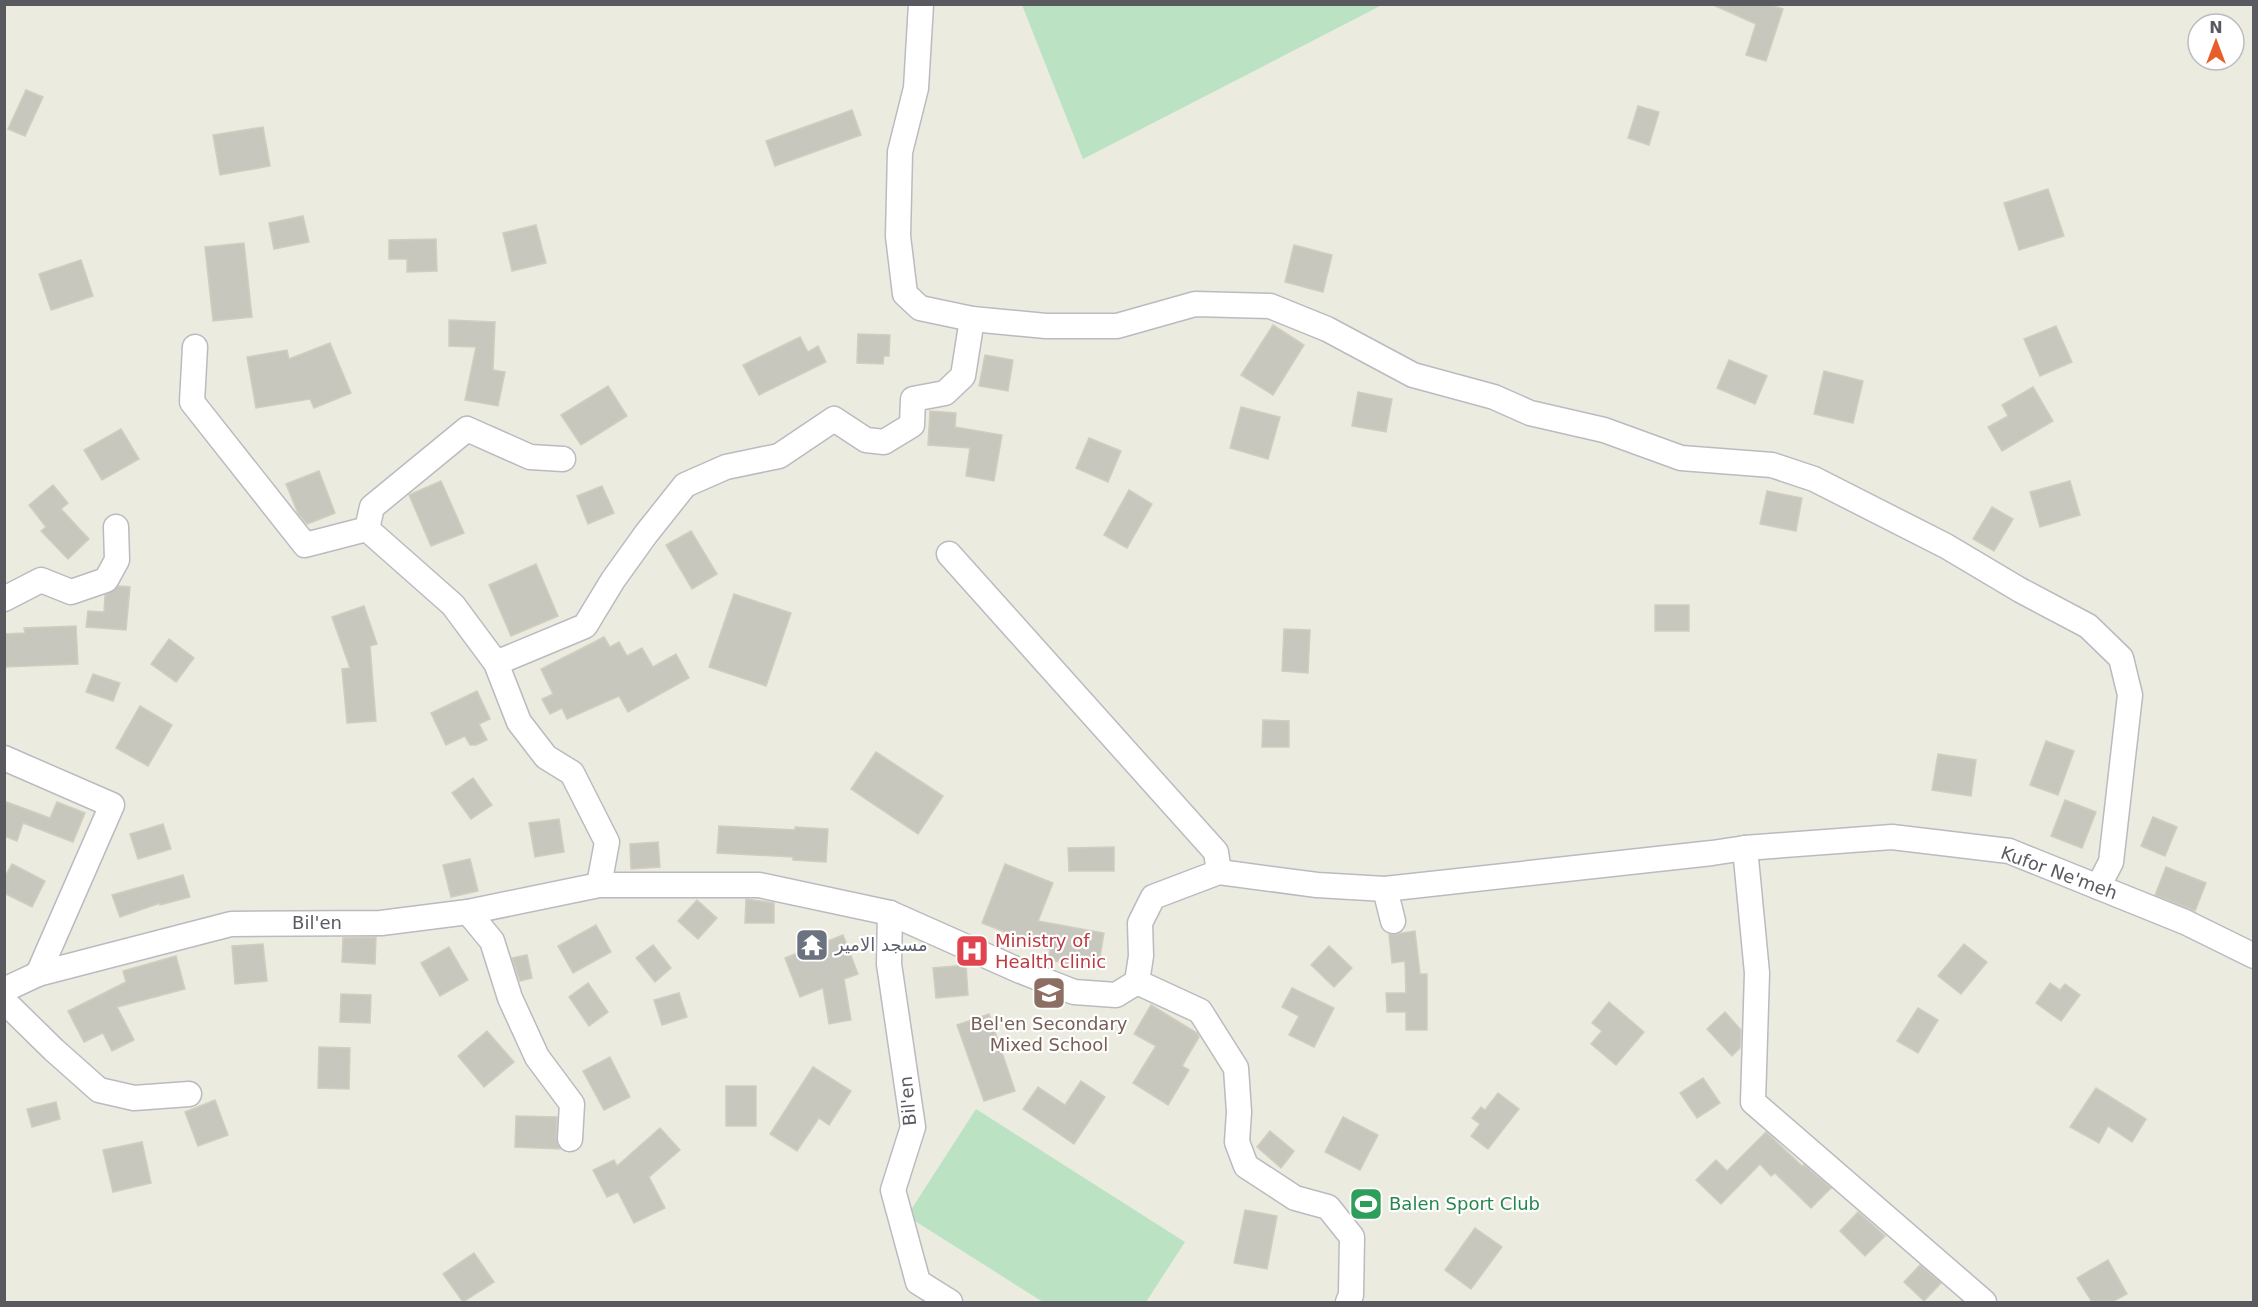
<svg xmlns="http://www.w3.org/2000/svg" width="2258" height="1307" font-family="'DejaVu Sans','Noto Naskh Arabic',sans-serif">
	<rect width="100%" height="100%" fill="#ebebdf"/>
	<!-- green -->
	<g fill="#bbe3c3">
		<polygon points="1022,5 1382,5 1083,159"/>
		<polygon points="976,1109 1185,1242 1146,1302 1043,1302 907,1216"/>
	</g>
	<!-- building -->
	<g fill="#c8c7be" stroke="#d0cebe" stroke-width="1.5">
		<polygon points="1711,4 1771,5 1783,9 1766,61 1746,55 1756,24"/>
		<polygon points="26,90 43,97 25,136 8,129"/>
		<polygon points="1638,106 1659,112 1649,145 1628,138"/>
		<polygon points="852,110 861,135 775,166 766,141"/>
		<polygon points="263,127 270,166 220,175 213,135"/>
		<polygon points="2048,189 2064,236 2019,250 2004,203"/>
		<polygon points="303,216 309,242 274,249 269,223"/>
		<polygon points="536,225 546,263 512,271 503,233"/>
		<polygon points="436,239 437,271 407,272 407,259 389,259 389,240"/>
		<polygon points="244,243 252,317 213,321 205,247"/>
		<polygon points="1294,245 1332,255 1323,292 1285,282"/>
		<polygon points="81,260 93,296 51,310 39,274"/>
		<polygon points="449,320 495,322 493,370 505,372 498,406 465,400 476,347 449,346"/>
		<polygon points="1273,325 1304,345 1273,395 1241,375"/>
		<polygon points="2056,326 2072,362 2040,376 2024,339"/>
		<polygon points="858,334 890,335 889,356 884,356 883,364 857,363"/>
		<polygon points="800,337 808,352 818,346 826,362 759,395 743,365"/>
		<polygon points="330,343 351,393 314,408 310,399 256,408 247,357 287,350 289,359"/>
		<polygon points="985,355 1013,360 1008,391 979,386"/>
		<polygon points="1729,360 1767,376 1755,404 1717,388"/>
		<polygon points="1824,371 1863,381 1853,423 1814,414"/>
		<polygon points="608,386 627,416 581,445 561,415"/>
		<polygon points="2033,387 2053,421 2002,451 1988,427 2008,416 2002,405"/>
		<polygon points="1358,392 1392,399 1386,432 1352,426"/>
		<polygon points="1241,407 1280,417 1268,459 1230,448"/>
		<polygon points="930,411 956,413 955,427 1002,435 994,481 966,476 970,448 928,445"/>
		<polygon points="121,429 139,459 102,480 84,450"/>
		<polygon points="1089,438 1121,451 1108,482 1076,468"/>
		<polygon points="319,471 335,513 307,524 298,513 286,484"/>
		<polygon points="441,481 464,533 431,546 409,495"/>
		<polygon points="2070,481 2080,515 2040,527 2030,492"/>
		<polygon points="53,485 68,503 61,509 89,539 68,559 41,531 46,527 29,505"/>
		<polygon points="602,486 614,513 588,524 577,496"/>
		<polygon points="1129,490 1152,504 1127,548 1104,535"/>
		<polygon points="1767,491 1802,498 1796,531 1760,524"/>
		<polygon points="1992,507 2013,519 1994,551 1973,539"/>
		<polygon points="691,531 717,574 692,589 666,545"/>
		<polygon points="536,564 558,616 511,636 489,585"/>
		<polygon points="119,586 130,587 126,630 86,627 88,611 104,612 105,595"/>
		<polygon points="734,594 791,613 766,686 709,667"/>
		<rect x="1655" y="605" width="34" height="26"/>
		<polygon points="364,606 377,644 370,646 376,721 347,723 342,669 350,668 332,617"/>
		<polygon points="76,626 78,664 4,667 4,634 25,633 24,628"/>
		<polygon points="1284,629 1310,630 1308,673 1282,671"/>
		<polygon points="604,637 610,647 619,642 627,656 642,648 653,667 676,654 689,678 628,712 619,696 567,719 562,708 550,714 542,699 553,694 541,669"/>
		<polygon points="169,639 194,658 176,682 151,664"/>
		<polygon points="93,674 120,683 113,701 86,692"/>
		<polygon points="477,691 490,719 479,724 487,740 476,745 470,745 465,736 446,745 431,713"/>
		<polygon points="140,706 172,725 148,766 116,748"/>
		<polygon points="1263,720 1289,721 1289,747 1262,747"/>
		<polygon points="2046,741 2074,751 2058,795 2030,785"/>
		<polygon points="876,752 943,796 918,834 851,789"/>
		<polygon points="1938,754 1976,760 1971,796 1932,790"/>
		<polygon points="473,778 492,805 471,819 452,793"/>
		<polygon points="2065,800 2096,812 2082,848 2051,836"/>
		<polygon points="4,801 50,818 57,802 85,813 73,842 23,823 17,841 4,836"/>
		<polygon points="2153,817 2177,827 2165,856 2141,846"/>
		<polygon points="559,819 564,852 535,857 529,823"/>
		<polygon points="163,824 171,849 138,859 130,834"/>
		<polygon points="719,826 795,830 795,827 828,829 826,862 793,860 793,857 717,853"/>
		<polygon points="658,842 660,867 631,869 630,844"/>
		<polygon points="1114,847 1114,871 1069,871 1068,848"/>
		<polygon points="470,859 478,891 451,897 443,865"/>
		<polygon points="12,864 45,881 32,907 4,893 4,878"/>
		<polygon points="1005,864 1053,883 1038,921 1104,933 1098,969 1048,960 1050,950 982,923"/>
		<polygon points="2166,867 2206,883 2195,911 2155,895"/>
		<polygon points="183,875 190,897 160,905 160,903 120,917 112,895"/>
		<polygon points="746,899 774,903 774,923 745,923"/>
		<polygon points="697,900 717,918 698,939 678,921"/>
		<polygon points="596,925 611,952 573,973 558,946"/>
		<polygon points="1415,931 1420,974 1427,974 1427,1030 1406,1030 1406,1012 1387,1012 1386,993 1406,993 1405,961 1392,963 1389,935"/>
		<polygon points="843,935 858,974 844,979 851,1020 829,1024 823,988 800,997 785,958"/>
		<polygon points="376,937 375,964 342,962 343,938"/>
		<polygon points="263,944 267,981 235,984 232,946"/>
		<polygon points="1964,944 1987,962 1961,994 1938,976"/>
		<polygon points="653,945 671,968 655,982 636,958"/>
		<polygon points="1329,946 1352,968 1334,987 1311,965"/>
		<polygon points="449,947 468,980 440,996 421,963"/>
		<polygon points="527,955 532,978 520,981 512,958"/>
		<polygon points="176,956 185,989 117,1007 134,1040 112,1051 103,1033 84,1042 68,1011 126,982 123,971"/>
		<polygon points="966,965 968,995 936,998 933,968"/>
		<polygon points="588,983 608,1012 589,1026 569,997"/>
		<polygon points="2050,983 2060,990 2065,984 2080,995 2061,1021 2036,1003"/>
		<polygon points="1292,988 1334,1008 1314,1047 1289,1035 1299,1016 1282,1007"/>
		<polygon points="679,993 687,1017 662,1025 654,1000"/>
		<polygon points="341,994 371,995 370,1023 340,1022"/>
		<polygon points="1609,1002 1644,1032 1616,1065 1591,1044 1602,1031 1592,1023"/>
		<polygon points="1151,1005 1197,1033 1199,1037 1182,1066 1189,1070 1168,1105 1133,1083 1156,1046 1134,1034"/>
		<polygon points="1918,1008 1938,1020 1918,1053 1897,1041"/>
		<polygon points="1725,1012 1741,1030 1740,1048 1732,1056 1707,1029"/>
		<polygon points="989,1014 1015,1091 984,1101 957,1025"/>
		<polygon points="487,1031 514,1062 484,1087 458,1056"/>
		<polygon points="319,1047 350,1048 349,1089 318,1088"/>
		<polygon points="610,1057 630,1097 604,1110 583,1071"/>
		<polygon points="813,1067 851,1091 829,1125 819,1118 797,1151 770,1134"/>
		<polygon points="1703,1078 1720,1103 1697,1118 1680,1093"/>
		<polygon points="1081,1081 1105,1097 1074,1144 1023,1109 1038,1087 1065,1105"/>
		<rect x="726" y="1086" width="30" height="40"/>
		<polygon points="2096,1088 2146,1119 2132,1142 2108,1126 2099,1143 2070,1127"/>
		<polygon points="1498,1093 1519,1109 1488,1149 1471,1136 1480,1124 1472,1118 1481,1107 1485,1110"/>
		<polygon points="215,1100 228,1135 198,1146 185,1112"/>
		<polygon points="56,1102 60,1119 32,1127 27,1109"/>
		<polygon points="516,1116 557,1117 556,1139 560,1149 515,1147"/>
		<polygon points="1343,1117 1378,1135 1360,1170 1325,1152"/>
		<polygon points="660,1128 680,1150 649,1177 665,1208 634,1223 618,1192 607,1197 593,1170 614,1160 617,1166"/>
		<polygon points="1270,1131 1294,1151 1281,1168 1257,1147"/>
		<polygon points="1766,1132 1802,1166 1804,1165 1831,1188 1811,1208 1775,1173 1771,1176 1760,1164 1721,1204 1696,1180 1716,1160 1727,1171"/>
		<polygon points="142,1142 151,1183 113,1192 103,1150"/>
		<polygon points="1245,1210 1277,1216 1267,1269 1234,1263"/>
		<polygon points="1858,1212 1885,1236 1865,1256 1840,1231"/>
		<polygon points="1475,1228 1502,1247 1471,1289 1445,1270"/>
		<polygon points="474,1253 494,1282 463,1302 443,1274"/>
		<polygon points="2108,1260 2127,1294 2112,1302 2092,1302 2077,1278"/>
		<polygon points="1920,1265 1941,1283 1924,1301 1904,1282"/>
	</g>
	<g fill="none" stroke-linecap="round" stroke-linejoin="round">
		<defs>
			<g id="minor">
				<polyline points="921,4 916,88 900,152 898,236 905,294 920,308 972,319 1046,326 1117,326 1195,304 1270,306 1327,329 1413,375 1494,397 1530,413 1604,430 1681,458 1772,465 1814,479 1946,546 2020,590 2088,626 2121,658 2130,695 2111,862 2098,887"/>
				<polyline points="195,347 192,402 305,545 367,529 453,605 496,663 519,722 546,757 572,773 607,842 599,885"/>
				<polyline points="367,529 372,507 467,429 530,457 563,459"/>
				<polyline points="949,554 1216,852 1219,872"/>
				<polyline points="4,599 41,580 71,592 106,580 117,560 116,527"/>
				<polyline points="496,663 585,626 613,580 646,534 685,485 726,467 779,456 834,419 866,440 884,442 912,425 913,399 945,393 963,376 972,319"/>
				<polyline points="4,758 112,805 38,974"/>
				<polyline points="1745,848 1757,973 1753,1102 1984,1302"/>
				<polyline points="1385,889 1393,921"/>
				<polyline points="468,912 492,941 510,998 537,1057 572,1104 570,1139"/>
				<polyline points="890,913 889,964 913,1127 893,1190 918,1282 950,1302"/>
				<polyline points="1137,982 1200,1011 1236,1068 1239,1112 1237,1142 1246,1166 1295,1198 1328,1207 1352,1237 1351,1295 1348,1302"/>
				<polyline points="4,990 38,974 231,924 381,923 468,912 599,885 759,885 890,913 1018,970 1074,992 1116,995 1137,982 1141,956 1140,923 1153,897 1219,872 1317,885 1385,889 1712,853 1745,848 1892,837 2009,851 2185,922 2254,956"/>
				<polyline points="4,999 7,1004 54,1050 99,1090 134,1098 189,1094"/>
			</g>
		</defs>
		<!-- minor casing -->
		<use href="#minor" stroke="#babbc1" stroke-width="27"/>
		<!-- minor -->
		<use href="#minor" stroke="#fff" stroke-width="24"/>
	</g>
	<!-- icons -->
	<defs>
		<symbol id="temple-square" viewBox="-11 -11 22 22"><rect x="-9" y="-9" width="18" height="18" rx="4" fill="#6b7280" stroke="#fff"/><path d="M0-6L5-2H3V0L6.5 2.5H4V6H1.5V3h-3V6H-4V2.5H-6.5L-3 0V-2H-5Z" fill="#fff"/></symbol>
		<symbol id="hospital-square" viewBox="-11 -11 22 22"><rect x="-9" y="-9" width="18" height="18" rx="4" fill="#e0444e" stroke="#fff"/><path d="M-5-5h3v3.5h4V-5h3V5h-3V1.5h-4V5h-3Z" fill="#fff"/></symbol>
		<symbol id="school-square" viewBox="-11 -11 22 22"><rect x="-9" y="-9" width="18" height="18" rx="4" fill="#8d6e63" stroke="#fff"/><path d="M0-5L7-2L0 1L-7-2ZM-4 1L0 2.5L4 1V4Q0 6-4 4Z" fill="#fff"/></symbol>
		<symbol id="stadium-square" viewBox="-11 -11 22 22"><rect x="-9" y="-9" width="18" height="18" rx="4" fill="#2e9e5b" stroke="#fff"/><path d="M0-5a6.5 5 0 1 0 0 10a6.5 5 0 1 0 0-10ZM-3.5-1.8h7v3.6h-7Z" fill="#fff"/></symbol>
	</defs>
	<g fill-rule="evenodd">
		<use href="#temple-square" x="793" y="926" width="38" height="38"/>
		<use href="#hospital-square" x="953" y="932" width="38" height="38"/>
		<use href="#school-square" x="1030" y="974" width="38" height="38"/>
		<use href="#stadium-square" x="1347" y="1185" width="38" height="38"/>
	</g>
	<g text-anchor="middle" stroke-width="4.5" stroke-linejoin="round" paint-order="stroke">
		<!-- street labels -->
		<g font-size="18" fill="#585a60" stroke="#fff">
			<text transform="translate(2059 873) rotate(20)" y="6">Kufor Ne'meh</text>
			<text x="317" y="929">Bil'en</text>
			<text transform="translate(908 1101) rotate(-95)" y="6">Bil'en</text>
		</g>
		<!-- health labels -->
		<g font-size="18" fill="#be3a42" stroke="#fff" text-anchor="start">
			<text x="995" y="947">Ministry of<tspan x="995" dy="21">Health clinic</tspan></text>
		</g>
		<!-- worship labels -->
		<g font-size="18" fill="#5b616d" stroke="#fff" text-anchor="start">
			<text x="835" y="951">مسجد الامير</text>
		</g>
		<!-- education labels -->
		<g font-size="18" fill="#785e54" stroke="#fff">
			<text x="1049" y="1030">Bel'en Secondary<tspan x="1049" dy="21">Mixed School</tspan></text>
		</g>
		<!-- leisure labels -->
		<g font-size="18" fill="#27864d" stroke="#fff" text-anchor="start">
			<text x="1389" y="1210">Balen Sport Club</text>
		</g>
	</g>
	<!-- border -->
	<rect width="2258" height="1307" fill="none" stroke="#585a60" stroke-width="12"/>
	<!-- north arrow -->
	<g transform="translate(2216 42)"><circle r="28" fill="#ffffff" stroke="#bcbdbf" stroke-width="1.5"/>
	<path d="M0-4.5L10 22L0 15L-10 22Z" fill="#e75f2a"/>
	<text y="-9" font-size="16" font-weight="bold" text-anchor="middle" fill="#585a60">N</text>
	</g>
</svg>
